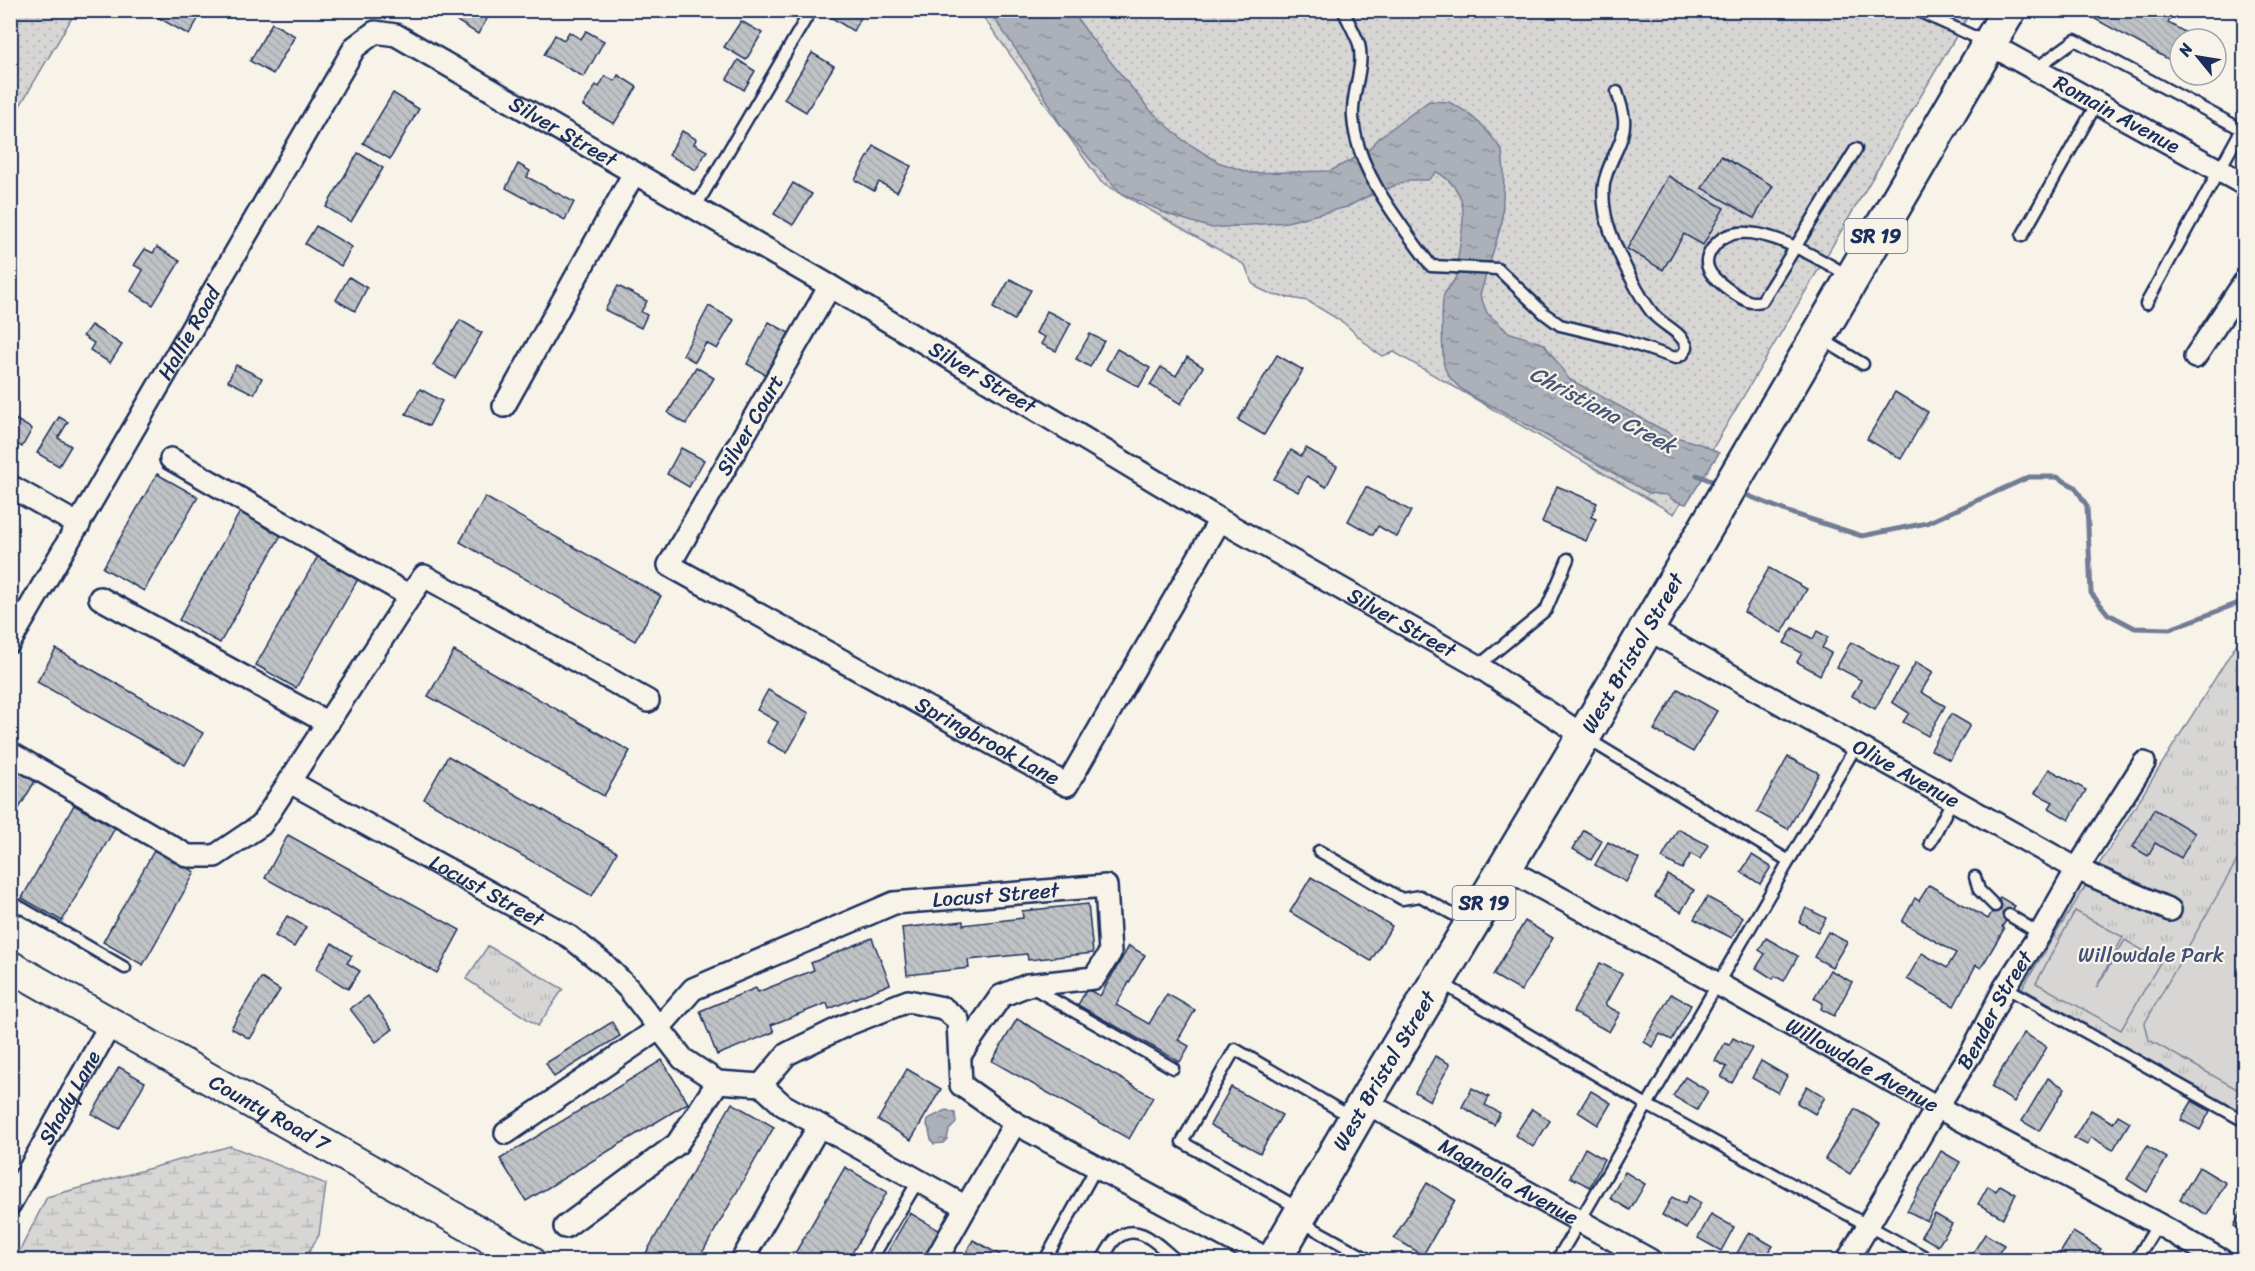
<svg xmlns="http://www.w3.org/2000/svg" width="2255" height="1271" font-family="Sriracha,sans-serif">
	<defs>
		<pattern id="grass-dots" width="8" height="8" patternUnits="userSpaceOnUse" patternTransform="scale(1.5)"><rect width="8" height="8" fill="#d7d6d4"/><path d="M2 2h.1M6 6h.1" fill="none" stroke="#b8b8b8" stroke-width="1.8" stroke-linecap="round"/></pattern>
		<pattern id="wetland-marsh" width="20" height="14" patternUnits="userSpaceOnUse" patternTransform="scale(1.5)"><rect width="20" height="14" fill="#d7d6d4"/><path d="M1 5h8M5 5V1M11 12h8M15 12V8" fill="none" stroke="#b8b8b8"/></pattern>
		<pattern id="park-tufts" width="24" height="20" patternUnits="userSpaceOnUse" patternTransform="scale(1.5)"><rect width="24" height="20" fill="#d7d6d4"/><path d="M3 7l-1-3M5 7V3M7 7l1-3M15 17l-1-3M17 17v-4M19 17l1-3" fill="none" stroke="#b8b8b8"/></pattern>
		<pattern id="water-ripples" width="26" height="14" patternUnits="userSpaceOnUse" patternTransform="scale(1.5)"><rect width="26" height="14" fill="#acb0b9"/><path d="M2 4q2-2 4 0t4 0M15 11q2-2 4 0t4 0" fill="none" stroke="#8b909a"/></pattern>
		<pattern id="building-back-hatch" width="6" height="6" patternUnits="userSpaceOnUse" patternTransform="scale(1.5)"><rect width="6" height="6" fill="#c0c3c5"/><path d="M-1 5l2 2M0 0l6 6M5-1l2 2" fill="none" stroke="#a4a8ac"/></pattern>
	</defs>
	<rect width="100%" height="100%" fill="#f7f3e8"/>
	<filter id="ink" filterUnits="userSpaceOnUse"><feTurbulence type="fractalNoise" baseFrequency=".0167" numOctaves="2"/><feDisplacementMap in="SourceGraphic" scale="12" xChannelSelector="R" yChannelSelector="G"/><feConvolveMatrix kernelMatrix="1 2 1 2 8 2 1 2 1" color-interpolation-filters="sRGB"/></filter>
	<g filter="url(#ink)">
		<!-- grass -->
		<g fill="url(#grass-dots)" stroke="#798299" stroke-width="1.5">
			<polygon points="11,10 76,11 11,121 10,11"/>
			<polygon points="979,11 1971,11 1674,514 1394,352 1382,356 1374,351 1344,323 1308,301 1273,295 1258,288 1252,283 1245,265 1101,182"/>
		</g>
		<!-- wetland -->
		<polygon fill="url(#wetland-marsh)" stroke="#798299" stroke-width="1.5" points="230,1146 326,1184 319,1235 304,1260 15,1260 47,1197"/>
		<!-- park -->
		<g fill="url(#park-tufts)" stroke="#798299" stroke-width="1.5">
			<polygon points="2244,632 2244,1114 2022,988"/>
			<polygon points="488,946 563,989 538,1026 466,979"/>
		</g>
		<!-- pitch -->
		<g fill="#d7d6d4" stroke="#798299" stroke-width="1.5">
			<polygon points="2243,850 2244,851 2244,1093 2149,1040 2145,1023"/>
			<polygon points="2075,911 2123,937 2096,988 2125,940 2161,961 2121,1030 2036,983"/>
		</g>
		<!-- water -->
		<g fill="url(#water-ripples)" stroke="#727c95" stroke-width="1.5">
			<path d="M989,11H1072L1089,35L1149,109L1183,140L1218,162L1250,173L1330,171L1365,153L1380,137L1429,101L1449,102L1465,111L1484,127L1502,150L1504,173L1502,222L1480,295L1487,313L1508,332L1544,344L1569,379L1676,437L1703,445L1719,453L1686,504L1673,500L1667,495L1649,493L1500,410C1481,401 1454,390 1445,369C1442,360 1441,303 1444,295C1447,288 1454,283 1456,276C1457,270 1457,263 1458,257C1463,223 1473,193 1437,172L1428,180H1409L1364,198L1347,207L1287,222L1212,228L1170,215L1121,193L1095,165L1062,127L1028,67Z"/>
			<path d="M946,1110L955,1113L956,1123L949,1130L947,1139L943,1143L934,1144C928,1137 931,1131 927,1125L928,1119Z"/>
		</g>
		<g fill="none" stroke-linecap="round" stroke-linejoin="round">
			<!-- stream -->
			<g stroke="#727c95" stroke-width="5">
				<polyline points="1697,475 1719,484"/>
				<polyline points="1739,492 1791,513 1862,536 1927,523 2029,477 2057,477 2075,487 2087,506 2091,593 2108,614 2135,628 2170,629 2244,601"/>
			</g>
		</g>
		<!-- building -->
		<g fill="url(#building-back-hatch)" stroke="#1b2f5e" stroke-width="1.5">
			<polygon points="145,10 203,10 189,35"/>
			<polygon points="439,10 484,10 490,14 478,34"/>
			<polygon points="836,10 865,10 853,31 832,18"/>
			<polygon points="2088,10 2174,10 2168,23 2192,36 2191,39 2180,39 2180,58 2177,64 2086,14"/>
			<polygon points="741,21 762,33 746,60 724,47"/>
			<polygon points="272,23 295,36 273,74 250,61"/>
			<polygon points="586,31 604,41 584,77 544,55 555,35 564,40 569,32 581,39"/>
			<polygon points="812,53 834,66 806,112 784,99"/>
			<polygon points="738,60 755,71 744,90 727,79"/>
			<polygon points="618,75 637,87 614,124 583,106 596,85 599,87 605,76 615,81"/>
			<polygon points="393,93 419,109 390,159 363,143"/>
			<polygon points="682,131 696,139 694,144 707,151 696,170 669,155"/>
			<polygon points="874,146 911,166 897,192 879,182 874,191 855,180"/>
			<polygon points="358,153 383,168 351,222 326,207"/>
			<polygon points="1721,156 1773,186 1754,218 1702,188"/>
			<polygon points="518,164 530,171 527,177 574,202 565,220 506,188"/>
			<polygon points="1668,176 1724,208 1703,245 1684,234 1663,270 1627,249"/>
			<polygon points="793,183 812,194 793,225 774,214"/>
			<polygon points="316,226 352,247 341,266 305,244"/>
			<polygon points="157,247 180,261 153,305 131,291 143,270 134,265 145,249 153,253"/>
			<polygon points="349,277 367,288 355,311 336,300"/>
			<polygon points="1010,279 1031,290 1014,320 993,308"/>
			<polygon points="618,286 647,301 641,312 647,315 641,328 605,310"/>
			<polygon points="709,306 734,320 717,349 706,343 695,362 683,355"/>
			<polygon points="1047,311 1071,323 1056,351 1041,344 1045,337 1036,333"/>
			<polygon points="460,320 482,333 455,378 433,365"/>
			<polygon points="769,322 789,333 766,375 747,364"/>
			<polygon points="91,325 122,345 110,363 90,350 94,343 83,336"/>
			<polygon points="1090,334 1104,341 1090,367 1076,359"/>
			<polygon points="1117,349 1150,368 1139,387 1106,369"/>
			<polygon points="1277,355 1303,370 1264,435 1238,420"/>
			<polygon points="1187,357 1203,367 1181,404 1150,385 1161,367 1176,376"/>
			<polygon points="236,365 262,378 254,394 228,381"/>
			<polygon points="696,367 714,378 686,424 668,413"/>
			<polygon points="420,389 442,401 429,426 406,414"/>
			<polygon points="1895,392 1928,412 1901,459 1867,439"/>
			<polygon points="10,416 32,429 22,447 10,440"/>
			<polygon points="59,417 68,422 58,438 71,446 59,466 37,453"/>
			<polygon points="681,448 704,460 689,487 667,474"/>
			<polygon points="1306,448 1337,466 1326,487 1307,476 1298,492 1274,479 1291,450 1301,456"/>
			<polygon points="157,474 198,497 144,591 103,568"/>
			<polygon points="1557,486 1597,503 1591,517 1596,519 1586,541 1542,522"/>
			<polygon points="1366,487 1411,511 1397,537 1378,526 1373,535 1348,521"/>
			<polygon points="485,497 661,596 635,641 460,542"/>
			<polygon points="240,512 281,535 220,643 179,620"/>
			<polygon points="318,556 358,579 296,688 256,665"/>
			<polygon points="1769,568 1807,589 1782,633 1744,612"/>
			<polygon points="1793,628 1813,639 1817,631 1828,637 1822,648 1831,653 1820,675 1797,662 1802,653 1784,643"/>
			<polygon points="1851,642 1898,668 1875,709 1852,696 1861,680 1837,667"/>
			<polygon points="56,649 203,733 185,765 37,682"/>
			<polygon points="454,651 630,751 604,796 428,696"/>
			<polygon points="1916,662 1933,672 1921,692 1945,706 1928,736 1903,722 1909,713 1892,702"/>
			<polygon points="1678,689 1717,711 1693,752 1654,730"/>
			<polygon points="768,690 809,713 787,753 767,742 778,722 757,710"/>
			<polygon points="1951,714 1970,725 1950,760 1931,750"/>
			<polygon points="448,756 617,852 592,896 424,799"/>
			<polygon points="1788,757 1819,773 1788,829 1757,812"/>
			<polygon points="10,767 35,781 10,824"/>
			<polygon points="2049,769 2086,790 2069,820 2049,808 2053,802 2035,793"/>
			<polygon points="74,805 115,828 62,921 22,898"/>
			<polygon points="2154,809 2195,833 2181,858 2155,843 2148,856 2133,847"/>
			<polygon points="1678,829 1708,845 1700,859 1691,854 1682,869 1662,858"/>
			<polygon points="1584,830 1602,841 1591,860 1573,849"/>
			<polygon points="288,835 460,930 437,973 265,878"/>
			<polygon points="1608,842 1639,859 1626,882 1595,865"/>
			<polygon points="155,849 195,872 143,965 103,942"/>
			<polygon points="1752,855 1771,867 1760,884 1741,872"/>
			<polygon points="1668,875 1694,890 1681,912 1655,897"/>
			<polygon points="1311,877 1392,926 1371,961 1290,912"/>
			<polygon points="1929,885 1988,919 2000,897 2015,906 2002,927 2004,929 1981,968 1976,965 1954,1006 1907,979 1922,953 1947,968 1956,953 1902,922 1915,898 1919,901"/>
			<polygon points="1707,897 1743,917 1732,938 1694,919"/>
			<polygon points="1088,904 1093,953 1028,960 1027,954 968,960 969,968 907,975 902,928 963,921 963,925 1023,918 1022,911"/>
			<polygon points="1806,908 1826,918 1818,932 1799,922"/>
			<polygon points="287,916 306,927 294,947 275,936"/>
			<polygon points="1525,921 1553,938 1521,991 1493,975"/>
			<polygon points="1828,932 1847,942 1832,967 1814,957"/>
			<polygon points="872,938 890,984 829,1009 827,1003 771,1025 774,1032 717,1055 700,1011 756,988 758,992 814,970 811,963"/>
			<polygon points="1766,938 1798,956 1784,981 1775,976 1773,979 1756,968 1765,954 1759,950"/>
			<polygon points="332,943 352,956 347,963 360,971 348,989 316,969"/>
			<polygon points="1129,946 1145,955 1116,1005 1149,1024 1167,994 1195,1010 1178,1040 1189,1046 1180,1062 1078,1005 1087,989 1100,996"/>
			<polygon points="1600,963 1622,974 1605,1005 1620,1013 1609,1032 1573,1012"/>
			<polygon points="1830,970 1852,982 1834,1016 1821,1009 1823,1003 1814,998"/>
			<polygon points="261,978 280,990 250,1039 231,1028"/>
			<polygon points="1671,994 1691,1005 1672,1040 1660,1034 1653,1047 1644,1042"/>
			<polygon points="368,996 393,1029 376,1042 350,1009"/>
			<polygon points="1017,1019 1153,1097 1129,1139 992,1061"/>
			<polygon points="612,1022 620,1036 554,1077 546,1063"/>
			<polygon points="2024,1033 2047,1047 2014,1102 1991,1087"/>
			<polygon points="1733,1038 1752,1048 1732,1083 1721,1077 1727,1067 1715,1061 1725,1043 1729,1045"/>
			<polygon points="1435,1056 1450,1064 1430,1101 1415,1092"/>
			<polygon points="662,1060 688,1103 526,1201 500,1159"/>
			<polygon points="1761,1061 1787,1076 1778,1093 1752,1078"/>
			<polygon points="119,1067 145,1082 119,1129 92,1114"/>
			<polygon points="907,1069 941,1089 911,1140 878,1120"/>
			<polygon points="1685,1077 1708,1091 1697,1110 1673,1096"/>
			<polygon points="2048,1078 2065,1088 2039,1131 2022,1121"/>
			<polygon points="1807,1086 1825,1097 1815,1114 1797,1103"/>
			<polygon points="1231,1087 1282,1115 1260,1153 1210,1125"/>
			<polygon points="1472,1088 1489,1097 1485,1105 1500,1113 1494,1125 1462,1107"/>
			<polygon points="1591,1091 1611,1103 1598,1125 1578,1112"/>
			<polygon points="2192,1101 2210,1111 2200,1130 2181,1120"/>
			<polygon points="732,1103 774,1127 698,1260 642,1260"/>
			<polygon points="1532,1109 1550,1121 1533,1147 1515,1135"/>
			<polygon points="1855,1109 1880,1124 1850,1174 1825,1159"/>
			<polygon points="2091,1110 2113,1123 2118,1115 2130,1122 2113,1150 2091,1137 2087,1145 2074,1138"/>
			<polygon points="2147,1146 2167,1158 2147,1192 2127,1179"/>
			<polygon points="1585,1148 1604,1159 1590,1187 1570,1177"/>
			<polygon points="1941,1151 1960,1162 1927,1221 1907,1211"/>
			<polygon points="845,1167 887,1192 848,1260 791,1260"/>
			<polygon points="2199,1167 2226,1183 2207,1215 2180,1199"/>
			<polygon points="1625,1172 1645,1184 1630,1210 1610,1198"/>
			<polygon points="1427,1183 1455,1200 1423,1255 1394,1238"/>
			<polygon points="2000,1185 2016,1194 2003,1218 1978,1204 1988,1186 1996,1191"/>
			<polygon points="1689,1196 1701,1203 1686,1229 1662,1215 1672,1197 1685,1204"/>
			<polygon points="2244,1206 2244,1232 2234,1226"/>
			<polygon points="910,1213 942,1232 926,1260 883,1260"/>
			<polygon points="1711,1214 1734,1227 1721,1251 1698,1238"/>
			<polygon points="1935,1214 1952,1224 1938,1246 1921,1236"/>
			<polygon points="1749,1232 1773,1246 1764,1260 1745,1260 1736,1255"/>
			<polygon points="2073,1232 2101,1249 2094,1260 2068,1260 2059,1255"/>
			<polygon points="1985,1234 2004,1245 1994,1260 1971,1260 1969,1259"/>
			<polygon points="973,1240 1009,1260 962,1260"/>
		</g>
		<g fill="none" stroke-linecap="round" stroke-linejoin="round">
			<defs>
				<g id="lane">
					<path d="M1343,10C1348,21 1355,33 1359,44C1365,67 1351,94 1353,117C1356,171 1401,224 1431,266L1498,269L1545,314L1560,325L1618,339L1675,358L1683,354L1687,347C1681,332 1666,327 1655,316C1638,297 1609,237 1605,212C1603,200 1602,187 1606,176C1611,157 1626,139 1624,119C1623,110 1620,101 1617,92"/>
					<polyline points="1916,10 1986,42"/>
					<polyline points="2035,69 2075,40 2241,129"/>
					<polyline points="695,208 811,10"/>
					<polyline points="2022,236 2097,103"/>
					<path d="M1849,276C1819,259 1743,210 1715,245C1709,252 1704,261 1709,270C1713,280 1738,297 1748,301C1753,303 1758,302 1762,301L1856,149"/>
					<polyline points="2146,304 2244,125"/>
					<polyline points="1820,338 1863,364"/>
					<polyline points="1478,666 1546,610 1568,559"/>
					<polyline points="1586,738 1789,861 1856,746"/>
					<polyline points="1930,843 1953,799"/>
					<polyline points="1319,851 1402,899 1420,896 1468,923"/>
					<polyline points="1975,877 1979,890 1995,906"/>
					<polyline points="10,901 125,968"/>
					<polyline points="2009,915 2040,934"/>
					<polyline points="1440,982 1647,1105 1931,1260"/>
					<polyline points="1031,987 1173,1068"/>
					<polyline points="2005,987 2244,1121"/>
					<polyline points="1300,1209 1182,1142 1235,1049 1351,1117"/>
					<polyline points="1300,1221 1370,1260"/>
					<polyline points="871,1260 918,1181"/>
					<polyline points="1045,1260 1097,1166"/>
					<path d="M1102,1260C1106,1254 1110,1245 1115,1240C1137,1219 1159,1246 1176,1260"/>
					<polyline points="1557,1260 1789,861"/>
					<polyline points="2136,1260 2158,1224"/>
				</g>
				<g id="street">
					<path id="s1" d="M1989,44L2244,184"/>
					<path id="s2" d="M830,286L669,565L1067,785L1220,520"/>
					<polyline points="2195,357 2244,283"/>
					<polyline points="504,406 634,173"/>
					<polyline points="171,459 410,596 424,576 648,701"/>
					<polyline points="10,486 79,525"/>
					<polyline points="100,598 328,723"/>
					<path id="s3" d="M1646,628L2077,869L2170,910"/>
					<path id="s4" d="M10,642L355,47L375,32L396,35L830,286L1220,520L1478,666L1584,736"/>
					<polyline points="10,753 188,856 215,856 261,825 410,596"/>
					<path id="s5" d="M290,782L570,937L605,965L628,988L683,1059L718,1082L761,1085L783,1105L966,1207L1015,1123L1269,1260"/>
					<path id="s6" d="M1505,868L1718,984L1937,1107L2158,1224L2221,1260"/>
					<polyline points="761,1085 787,1054 846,1025 908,1001 943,1008 958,1020 961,1085 1015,1123"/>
					<path id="s7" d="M1365,1102L1650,1260"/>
					<path id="s8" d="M506,1133L658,1029L693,989L894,903L1106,886L1110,953L1094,978L1028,985L1001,996L960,1055"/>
					<path id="s9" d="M10,1204L111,1023"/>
					<polyline points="565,1227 677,1144 718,1082"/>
					<polyline points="742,1260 819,1126"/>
					<polyline points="936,1260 966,1207"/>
					<path id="s10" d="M1848,1260L1937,1107L1973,1050L2005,987L2040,934L2077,869L2144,763"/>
				</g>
				<g id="secondary">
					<path id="s11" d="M10,966L529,1260"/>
				</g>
				<g id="primary">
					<path id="s12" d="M1274,1260L1365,1102L1584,736L2009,10"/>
				</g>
			</defs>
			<!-- lane casing -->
			<use href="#lane" stroke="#1b2f5e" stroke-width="15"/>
			<!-- street casing -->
			<use href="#street" stroke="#1b2f5e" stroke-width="26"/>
			<!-- secondary casing -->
			<use href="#secondary" stroke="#1b2f5e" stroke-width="34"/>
			<!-- primary casing -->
			<use href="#primary" stroke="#1b2f5e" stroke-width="38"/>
			<!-- lane -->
			<use href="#lane" stroke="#f7f3e8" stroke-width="10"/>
			<!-- street -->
			<use href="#street" stroke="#f7f3e8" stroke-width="21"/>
			<!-- secondary -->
			<use href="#secondary" stroke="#f7f3e8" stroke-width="30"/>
			<!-- primary -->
			<use href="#primary" stroke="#f7f3e8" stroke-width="33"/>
		</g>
	</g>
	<g text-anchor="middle" stroke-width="4.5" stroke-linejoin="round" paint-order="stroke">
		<!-- shield labels -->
		<g fill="#f7f3e8" stroke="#5d6a87" stroke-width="1.5">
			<rect x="1844.5" y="219" width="63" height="34" rx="4.5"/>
			<rect x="1452.5" y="886" width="63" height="34" rx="4.5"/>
		</g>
		<g font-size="20" font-weight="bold" fill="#1b2f5e">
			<text x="1876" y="243">SR 19</text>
			<text x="1484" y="910">SR 19</text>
		</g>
		<!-- street labels -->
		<g font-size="21" fill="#1b2f5e" stroke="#f7f3e8">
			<text dy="7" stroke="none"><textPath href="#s1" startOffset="146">Romain Avenue</textPath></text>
			<text dy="7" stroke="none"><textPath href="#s4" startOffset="927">Silver Street</textPath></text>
			<text dy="7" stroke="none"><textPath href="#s4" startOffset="357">Hallie Road</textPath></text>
			<text dy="7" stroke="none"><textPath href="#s4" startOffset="1413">Silver Street</textPath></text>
			<text transform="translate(750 425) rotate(-60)" y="7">Silver Court</text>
			<text dy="7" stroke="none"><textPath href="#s4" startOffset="1899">Silver Street</textPath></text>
			<text dy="7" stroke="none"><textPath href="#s12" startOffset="705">West Bristol Street</textPath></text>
			<text dy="7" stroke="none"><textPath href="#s2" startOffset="686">Springbrook Lane</textPath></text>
			<text dy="7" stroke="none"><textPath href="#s3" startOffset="298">Olive Avenue</textPath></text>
			<text dy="7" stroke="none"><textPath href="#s5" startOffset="225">Locust Street</textPath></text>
			<text dy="7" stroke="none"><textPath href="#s8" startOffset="558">Locust Street</textPath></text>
			<text dy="7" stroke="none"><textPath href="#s10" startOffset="290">Bender Street</textPath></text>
			<text dy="7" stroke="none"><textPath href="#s6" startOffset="408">Willowdale Avenue</textPath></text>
			<text dy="7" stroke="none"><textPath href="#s12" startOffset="219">West Bristol Street</textPath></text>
			<text dy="7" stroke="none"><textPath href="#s9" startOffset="122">Shady Lane</textPath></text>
			<text dy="7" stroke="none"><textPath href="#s11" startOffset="298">County Road 7</textPath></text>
			<text dy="7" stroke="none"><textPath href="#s7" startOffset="164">Magnolia Avenue</textPath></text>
		</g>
		<!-- park labels -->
		<g font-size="21" fill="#415076" stroke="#f7f3e8">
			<text x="2151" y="962">Willowdale Park</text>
		</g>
		<!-- water labels -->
		<g font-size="22" font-style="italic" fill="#465679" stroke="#f7f3e8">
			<text transform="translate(1603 409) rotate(28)" y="8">Christiana Creek</text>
		</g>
	</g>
	<!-- margin -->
	<rect width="2255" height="1271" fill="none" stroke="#f7f3e8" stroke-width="36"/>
	<rect x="18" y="18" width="2219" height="1235" fill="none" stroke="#1b2f5e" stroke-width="2" filter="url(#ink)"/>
	<!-- north arrow -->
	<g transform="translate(2198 57) rotate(300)"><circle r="28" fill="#f7f3e8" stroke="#9fa5b1" stroke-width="1.5"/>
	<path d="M0-4.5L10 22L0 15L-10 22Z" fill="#1b2f5e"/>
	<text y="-9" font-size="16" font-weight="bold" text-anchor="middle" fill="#1b2f5e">N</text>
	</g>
</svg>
